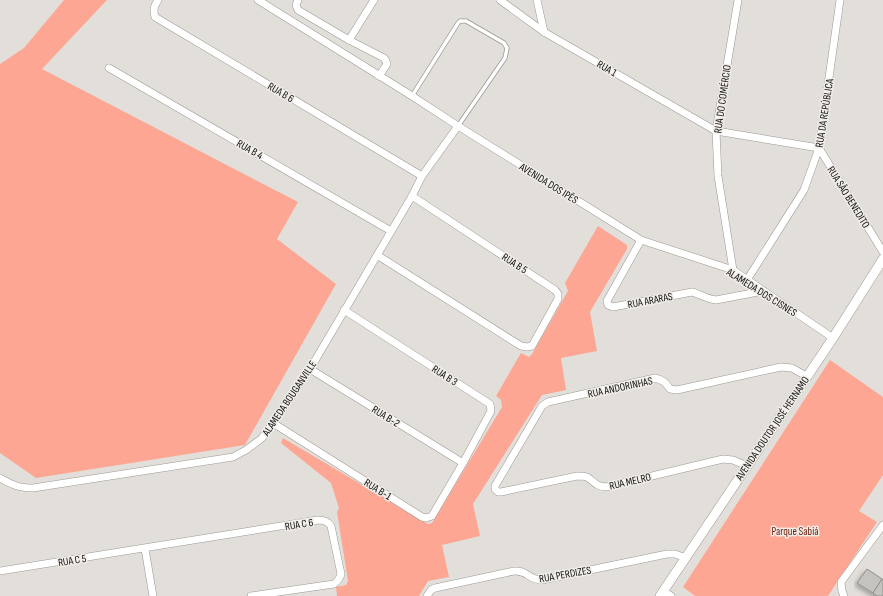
<svg xmlns="http://www.w3.org/2000/svg" width="883" height="596" font-family="'Sofia Sans Condensed',sans-serif">
	<defs>
		<filter id="shadow"><feDropShadow dx="-2.5" dy="2.5" stdDeviation="2" flood-color="#0004"/></filter>
	</defs>
	<rect width="100%" height="100%" fill="#e2dfda"/>
	<!-- green -->
	<g fill="#fca693">
		<polygon points="64,0 107,0 42,69 298,202 277,239 336,284 245,445 36,478 0,453 0,64 24,48"/>
		<polygon points="598,226 627,245 627,249 590,312 597,351 561,358 566,390 542,395 473,504 480,536 442,545 449,577 428,581 419,596 337,596 336,587 346,585 348,581 337,512 339,508 331,483 281,443 283,438 428,524 432,523 502,407 501,400 496,396 521,353 529,357 532,354 568,291 565,283"/>
		<polygon points="830,360 883,397 883,475 859,511 877,522 828,596 695,596 683,587"/>
	</g>
	<!-- building -->
	<g fill="#c5c3be" stroke="#908e89" filter="url(#shadow)">
		<polygon points="867,569 882,579 873,593 857,583"/>
		<polygon points="882,579 883,580 883,596 877,596 873,593"/>
	</g>
	<g fill="none" stroke-linecap="round" stroke-linejoin="round">
		<defs>
			<polyline id="service" points="412,96 458,23 460,21 466,21 504,43 507,48 505,58 458,126"/>
			<g id="minor">
				<path d="M158,0C154,6 153,10 155,17L422,176"/>
				<polyline points="258,0 412,96 458,126 641,240 733,270 833,338"/>
				<polyline points="298,0 296,5 298,10 349,40 384,58 386,61 387,64 379,76"/>
				<polyline points="500,0 544,32 716,131 819,148 883,252"/>
				<polyline points="537,0 544,32"/>
				<polyline points="349,40 374,0"/>
				<polyline points="109,68 391,231"/>
				<path d="M641,240L607,301L608,305L613,307L692,292C700,294 707,299 716,300L763,291"/>
				<polyline points="377,255 521,346 527,347 532,346 558,299 558,294 555,290 412,196"/>
				<polyline points="733,270 718,176 716,131 738,0"/>
				<polyline points="747,280 804,190 819,148 840,0"/>
				<polyline points="310,369 463,463"/>
				<polyline points="273,423 422,517 426,518 432,516 463,463 491,411 490,404 344,310"/>
				<path d="M747,466L733,460L723,459L606,487C595,486 595,482 587,477C584,476 580,476 577,476L501,492H498L495,489V486L542,406L548,402L655,378C663,380 665,382 670,389L677,390L781,367L792,368L806,376"/>
				<path d="M0,478C13,485 18,488 33,488L233,457L246,450L262,438L273,423L310,369L412,196L422,176L458,126"/>
				<polyline points="145,549 153,596"/>
				<path d="M0,571L318,520C324,520 328,521 331,526L341,574C340,579 338,581 334,584L251,596"/>
				<polyline points="663,591 671,596"/>
				<path d="M427,596L431,590L435,588L514,571C528,570 528,580 542,580L667,554H675L686,558"/>
				<polyline points="844,596 842,591 841,582 883,525"/>
			</g>
			<polyline id="tertiary" points="660,596 833,338 883,259"/>
		</defs>
		<!-- service casing -->
		<use href="#service" stroke="#9b9894" stroke-width="5"/>
		<!-- minor casing -->
		<use href="#minor" stroke="#9b9894" stroke-width="8"/>
		<!-- tertiary casing -->
		<use href="#tertiary" stroke="#9b9894" stroke-width="10"/>
		<!-- service -->
		<use href="#service" stroke="#fff" stroke-width="3.5"/>
		<!-- minor -->
		<use href="#minor" stroke="#fff" stroke-width="7"/>
		<!-- tertiary -->
		<use href="#tertiary" stroke="#fff" stroke-width="9"/>
	</g>
	<g text-anchor="middle" stroke-width="3" stroke-linejoin="round" paint-order="stroke">
		<!-- street labels -->
		<g font-size="11" fill="#121110" stroke="#f0ece7">
			<text transform="translate(607 68) rotate(30)" y="4">RUA 1</text>
			<text transform="translate(281 92) rotate(31)" y="4">RUA B 6</text>
			<text transform="translate(722 99) rotate(-82)" y="4">RUA DO COMÉRCIO</text>
			<text transform="translate(824 113) rotate(-81)" y="4">RUA DA REPÚBLICA</text>
			<text transform="translate(250 149) rotate(30)" y="4">RUA B 4</text>
			<text transform="translate(549 183) rotate(32)" y="4">AVENIDA DOS IPÊS</text>
			<text transform="translate(849 197) rotate(58)" y="4">RUA SÃO BENEDITO</text>
			<text transform="translate(515 263) rotate(33)" y="4">RUA B 5</text>
			<text transform="translate(762 292) rotate(32)" y="4">ALAMEDA DOS CISNES</text>
			<text transform="translate(650 300) rotate(-11)" y="4">RUA ARARAS</text>
			<text transform="translate(445 375) rotate(33)" y="4">RUA B 3</text>
			<text transform="translate(620 387) rotate(-12)" y="4">RUA ANDORINHAS</text>
			<text transform="translate(289 398) rotate(-56)" y="4">ALAMEDA BOUGANVILLE</text>
			<text transform="translate(386 416) rotate(32)" y="4">RUA B-2</text>
			<text transform="translate(772 428) rotate(-56)" y="4">AVENIDA DOUTOR JOSÉ HERNAMO</text>
			<text transform="translate(630 481) rotate(-13)" y="4">RUA MELRO</text>
			<text transform="translate(378 489) rotate(32)" y="4">RUA B-1</text>
			<text transform="translate(299 524) rotate(-9)" y="4">RUA C 6</text>
			<text transform="translate(72 560) rotate(-9)" y="4">RUA C 5</text>
			<text transform="translate(565 574) rotate(-10)" y="4">RUA PERDIZES</text>
		</g>
		<!-- park labels -->
		<g font-size="11" fill="#6e2111" stroke="#f0ece7">
			<text x="795" y="535">Parque Sabiá</text>
		</g>
	</g>
</svg>
